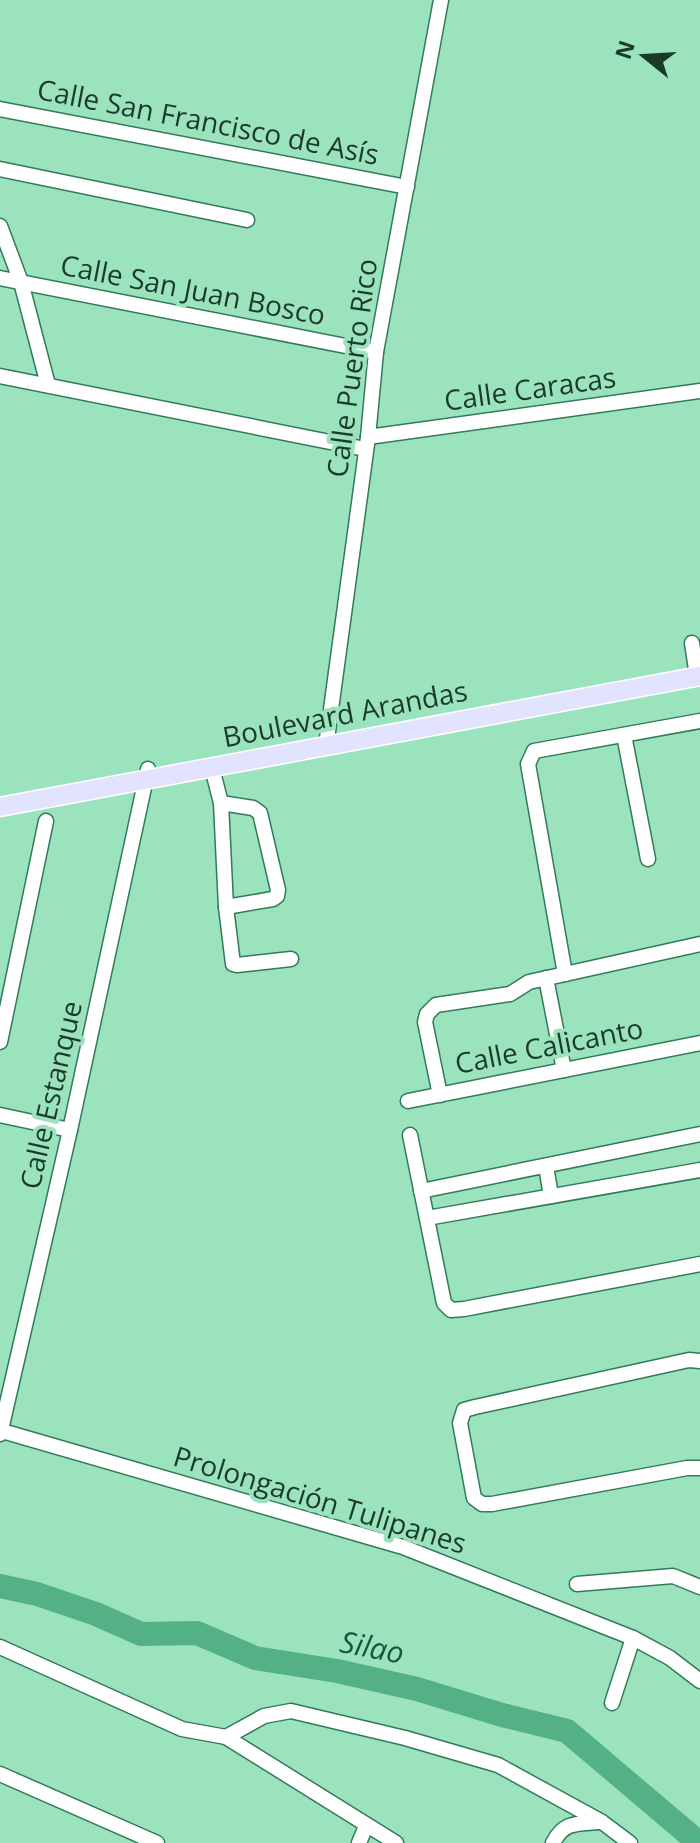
<svg xmlns="http://www.w3.org/2000/svg" width="700" height="1843" font-family="'Open Sans',sans-serif">
	<rect width="100%" height="100%" fill="#9be3bd"/>
	<g fill="none" stroke-linecap="round" stroke-linejoin="round">
		<!-- river -->
		<polyline stroke="#53b185" stroke-width="24" points="0,1586 37,1594 96,1614 141,1634 197,1633 255,1658 337,1671 417,1689 502,1715 567,1731 699,1843"/>
		<defs>
			<g id="minor">
				<polyline points="0,109 407,187"/>
				<polyline points="0,169 247,220"/>
				<polyline points="0,226 21,282 48,385"/>
				<polyline points="0,278 376,352"/>
				<polyline points="0,376 365,449"/>
				<polyline points="368,437 700,391"/>
				<polyline points="692,643 697,676"/>
				<polyline points="624,735 648,859"/>
				<polyline points="326,746 368,437 376,352 441,0"/>
				<polyline points="212,768 221,803 226,907 233,964 237,965 291,959"/>
				<polyline points="221,803 253,808 260,813 278,890 277,896 273,899 226,907"/>
				<polyline points="565,974 528,764 534,751 700,721"/>
				<polyline points="546,978 564,1070"/>
				<polyline points="0,1042 46,821"/>
				<polyline points="440,1095 425,1022 427,1014 436,1005 510,994 529,982 700,944"/>
				<polyline points="408,1101 700,1043"/>
				<polyline points="0,1115 70,1130"/>
				<polyline points="410,1135 444,1303 451,1310 464,1309 700,1264"/>
				<polyline points="546,1166 551,1196"/>
				<polyline points="421,1191 700,1134"/>
				<polyline points="427,1218 700,1170"/>
				<polyline points="700,1361 689,1360 475,1407 464,1410 460,1423 474,1498 482,1504 492,1504 687,1468 700,1468"/>
				<polyline points="2,1431 403,1547 633,1638 670,1658 700,1681"/>
				<polyline points="0,1434 70,1130 148,769"/>
				<polyline points="577,1584 673,1576 700,1587"/>
				<polyline points="0,1647 182,1729 226,1737 396,1843"/>
				<polyline points="612,1703 633,1638"/>
				<polyline points="226,1737 264,1716 291,1711 405,1738 498,1765 602,1822 630,1843"/>
				<polyline points="0,1774 157,1843"/>
				<polyline points="359,1843 366,1826"/>
				<path d="M553,1843C564,1821 577,1824 599,1822"/>
			</g>
			<polyline id="major" points="0,807 700,676"/>
		</defs>
		<!-- minor casing -->
		<use href="#minor" stroke="#327a59" stroke-width="17"/>
		<!-- major casing -->
		<use href="#major" stroke="#fff" stroke-width="21"/>
		<!-- minor -->
		<use href="#minor" stroke="#fff" stroke-width="14"/>
		<!-- major -->
		<use href="#major" stroke="#e1e3ff" stroke-width="18"/>
	</g>
	<g text-anchor="middle" stroke-width="8" stroke-linejoin="round" paint-order="stroke">
		<!-- street labels -->
		<g font-size="28" fill="#1c3a2b" stroke="#9be3bd">
			<text transform="translate(208 122) rotate(11)" y="10">Calle San Francisco de Asís</text>
			<text transform="translate(193 290) rotate(11)" y="10">Calle San Juan Bosco</text>
			<text transform="translate(352 368) rotate(-82)" y="10">Calle Puerto Rico</text>
			<text transform="translate(530 389) rotate(-8)" y="10">Calle Caracas</text>
			<text transform="translate(345 714) rotate(-11)" y="10">Boulevard Arandas</text>
			<text transform="translate(549 1046) rotate(-11)" y="10">Calle Calicanto</text>
			<text transform="translate(51 1095) rotate(-77)" y="10">Calle Estanque</text>
			<text transform="translate(320 1500) rotate(17)" y="10">Prolongación Tulipanes</text>
		</g>
		<!-- water labels -->
		<g font-size="30" font-style="italic" fill="#11593c" stroke="#9be3bd">
			<text transform="translate(372 1648) rotate(11)" y="10">Silao</text>
		</g>
	</g>
	<!-- north arrow -->
	<g transform="translate(644 56) rotate(288)" stroke="#9be3bd" stroke-width="6" paint-order="stroke">
	<path d="M0-6L14 30L0 20L-14 30Z" fill="#1c3a2b"/>
	<text y="-12" font-size="22" font-weight="bold" text-anchor="middle" fill="#1c3a2b">N</text>
	</g>
</svg>
